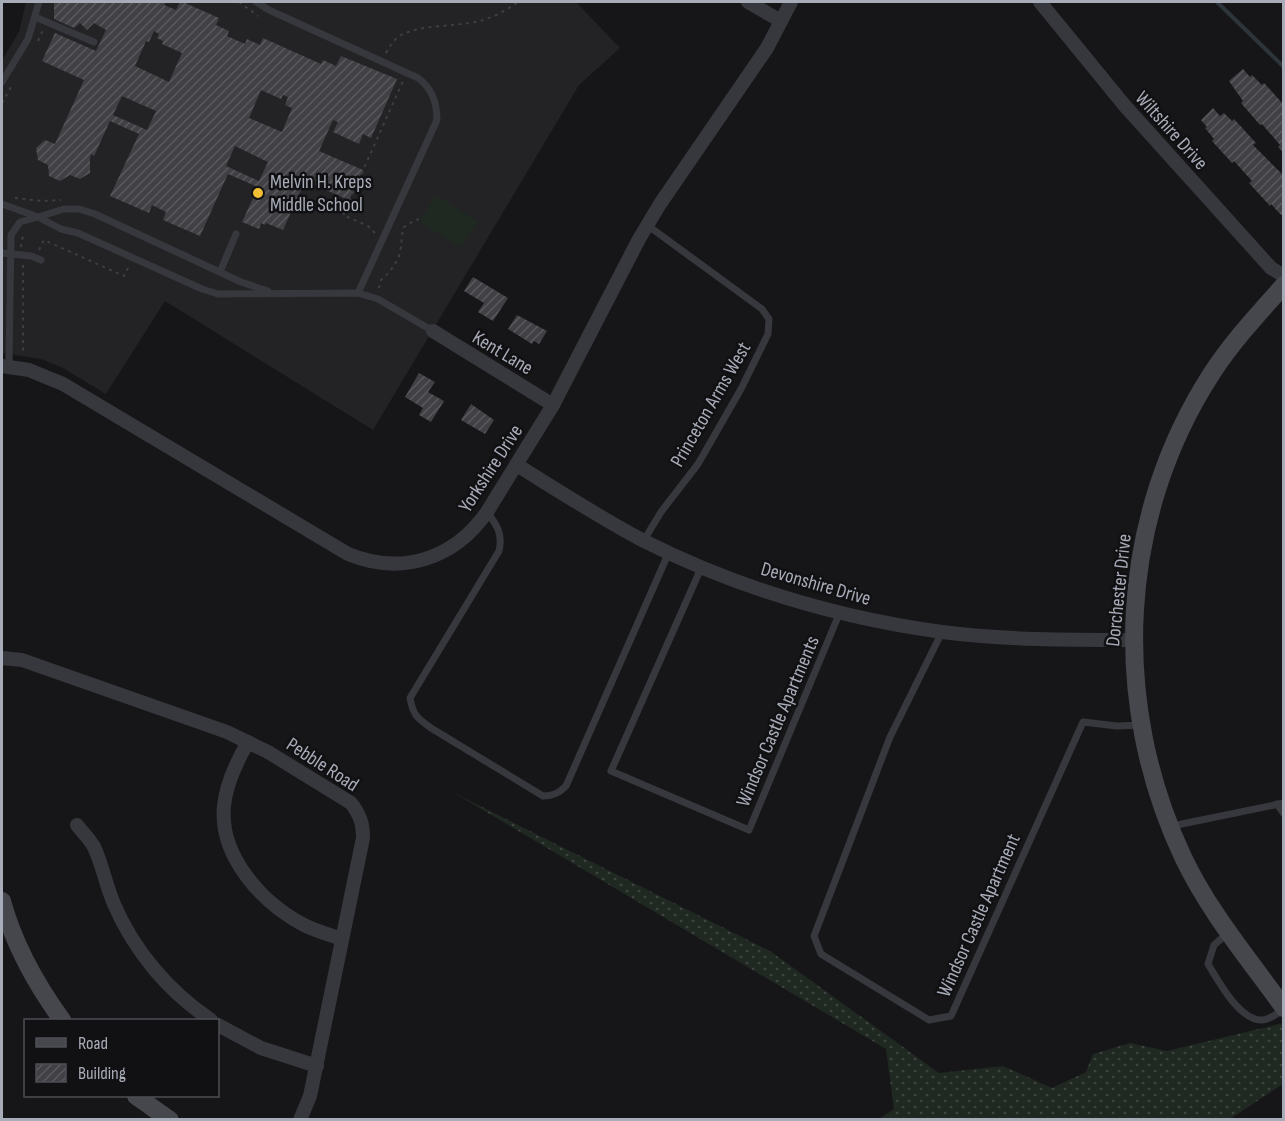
<svg xmlns="http://www.w3.org/2000/svg" width="1285" height="1121" font-family="'Sofia Sans Condensed',sans-serif">
	<defs>
		<pattern id="grass-dots" width="8" height="8" patternUnits="userSpaceOnUse" patternTransform="scale(1.5)"><rect width="8" height="8" fill="#202822"/><path d="M2 2h.1M6 6h.1" fill="none" stroke="#3e4440" stroke-width="1.8" stroke-linecap="round"/></pattern>
		<pattern id="building-hatch" width="6" height="6" patternUnits="userSpaceOnUse" patternTransform="scale(1.5)"><rect width="6" height="6" fill="#414145"/><path d="M-1 1l2-2M0 6l6-6M5 7l2-2" fill="none" stroke="#5a5a5e"/></pattern>
	</defs>
	<rect width="100%" height="100%" fill="#161618"/>
	<!-- built -->
	<polygon fill="#232225" points="26,2 576,2 620,48 579,85 373,430 165,301 106,394 63,368 41,359 2,353 2,60 19,32"/>
	<!-- grass -->
	<polygon fill="url(#grass-dots)" points="456,794 770,951 939,1073 1003,1066 1052,1088 1086,1072 1093,1054 1130,1043 1167,1051 1283,1023 1283,1084 1230,1119 879,1119 894,1109 886,1049"/>
	<!-- pitch -->
	<polygon fill="#202822" points="436,195 478,221 461,248 419,222"/>
	<g fill="none" stroke-linecap="round" stroke-linejoin="round">
		<!-- stream -->
		<polyline stroke="#2c343c" stroke-width="4" points="1217,2 1284,67"/>
	</g>
	<!-- building -->
	<g fill="url(#building-hatch)" fill-rule="evenodd">
		<path d="M54,2H166L164,5L176,10L180,2H183L219,18L216,25L229,31L227,36L245,44L247,39L260,45L263,38L321,64L323,60L336,66L341,56L397,79L371,138L363,134L359,144L333,132L338,122L333,120L319,151L363,170L349,200L305,181L283,230L266,223L265,225L261,223L259,229L242,222L258,187L228,174L200,236L163,220L166,212L152,205L149,213L110,196L139,134L110,121L94,156L91,154L90,158V173L80,179L70,175L60,181L49,176L48,165L38,160L36,148L45,140L55,144L84,80L42,61L55,33L96,51L106,30L94,23L87,30L80,23L74,28L54,19ZM154,31L159,34L157,38L163,41L162,44L182,53L169,82L135,66L146,41L149,42ZM261,90L281,99L283,95L288,97L285,105L292,108L282,132L249,118ZM122,96L156,111L147,130L113,115ZM235,146L268,162L259,181L226,166Z"/>
		<polygon points="1243,69 1250,77 1252,75 1262,85 1264,83 1284,105 1282,109 1284,111 1284,153 1278,147 1280,145 1262,124 1260,125 1241,103 1243,101 1229,81"/>
		<polygon points="1213,108 1220,116 1224,113 1232,121 1234,119 1256,143 1253,145 1284,176 1284,213 1281,215 1271,204 1270,206 1249,183 1252,181 1234,161 1232,163 1212,141 1214,139 1205,128 1207,127 1201,120"/>
		<polygon points="473,277 508,298 493,321 478,312 484,303 464,291"/>
		<polygon points="517,315 547,331 539,344 534,341 532,344 508,329"/>
		<polygon points="419,373 435,382 428,392 444,401 431,422 419,415 423,408 405,397"/>
		<polygon points="471,404 494,420 485,434 461,420"/>
	</g>
	<g fill="none" stroke-linecap="round" stroke-linejoin="round">
		<!-- path -->
		<g stroke="#3d3f44" stroke-width="2" stroke-dasharray="3 4.5" stroke-linecap="butt">
			<polyline points="239,2 258,16"/>
			<polyline points="38,41 43,30"/>
			<path d="M386,53C390,46 394,39 401,35C422,24 456,27 480,21C494,17 507,10 518,2"/>
			<polyline points="2,103 11,87"/>
			<polyline points="15,198 42,201 61,200"/>
			<polyline points="375,233 368,226 343,215 403,81"/>
			<polyline points="21,247 23,235"/>
			<polyline points="39,250 44,240 124,276 129,266"/>
			<polyline points="23,265 23,355"/>
			<path d="M379,288L380,281C388,274 398,263 400,252C402,243 401,236 404,227L415,220L421,219"/>
		</g>
		<!-- lane -->
		<g stroke="#37383d" stroke-width="7">
			<path d="M256,2L269,10L418,78C432,88 437,102 437,120L358,293"/>
			<polyline points="35,17 94,42"/>
			<polyline points="2,82 28,39 39,2"/>
			<polyline points="2,204 38,217 64,209 79,209 95,214 241,282 268,291"/>
			<polyline points="2,253 31,256 41,260"/>
			<polyline points="220,272 236,234"/>
			<polyline points="9,366 11,235 20,222 38,217 61,229 78,233 202,289 218,294 358,293 378,299 433,331"/>
			<path d="M487,512C497,525 503,534 499,551L410,698C413,715 417,718 431,728L543,796C553,796 559,793 566,786L669,552"/>
			<polyline points="644,540 661,512 698,464 741,389 768,334 769,319 762,309 647,225"/>
			<polyline points="702,566 611,771 749,830 840,612"/>
			<polyline points="942,632 890,737 814,936 821,954 929,1020 951,1016 1083,722 1117,726 1141,725"/>
			<polyline points="1277,804 1284,814"/>
			<polyline points="1172,826 1284,803"/>
			<path d="M1227,934L1214,945L1208,964C1218,981 1240,1021 1262,1020C1270,1020 1277,1013 1284,1010"/>
		</g>
		<!-- street -->
		<g stroke="#37383d" stroke-width="14">
			<polyline points="748,2 781,21"/>
			<polyline points="1040,2 1125,106 1271,268 1284,276"/>
			<polyline points="433,331 553,405"/>
			<path d="M2,366L29,370L63,384L348,554C402,576 454,559 487,512L553,405L639,239L660,204L767,48L791,2"/>
			<path d="M517,465C558,491 599,517 642,540C735,587 839,618 942,632C1005,640 1069,640 1133,640"/>
			<path d="M2,658L22,660L227,732L268,752L351,803C360,815 363,823 363,838L310,1096L300,1120"/>
			<path d="M248,742C237,761 226,784 224,806C219,856 262,903 304,925C316,931 330,935 342,939"/>
			<path d="M77,825C82,832 90,839 94,847C102,863 106,886 114,904C134,951 169,992 211,1020"/>
			<polyline points="218,1025 261,1048 317,1066"/>
		</g>
		<!-- secondary -->
		<g stroke="#45474d" stroke-width="18">
			<path d="M1284,285C1258,314 1233,341 1212,373C1118,518 1110,702 1183,857C1209,912 1249,959 1284,1008"/>
			<path d="M2,901C14,945 36,984 62,1020"/>
			<polyline points="136,1096 170,1120"/>
		</g>
	</g>
	<!-- markers -->
	<circle fill="#f2be35" stroke="#111113" stroke-width="2" cx="258" cy="193" r="6"/>
	<g text-anchor="middle" stroke-width="5" stroke-linejoin="round" paint-order="stroke">
		<!-- street labels -->
		<g font-size="20" fill="#a8acb8" stroke="#111113">
			<text transform="translate(1172 130) rotate(48)" y="7">Wiltshire Drive</text>
			<text transform="translate(503 352) rotate(31)" y="7">Kent Lane</text>
			<text transform="translate(710 404) rotate(-60)" y="7">Princeton Arms West</text>
			<text transform="translate(490 468) rotate(-57)" y="7">Yorkshire Drive</text>
			<text transform="translate(816 583) rotate(16)" y="7">Devonshire Drive</text>
			<text transform="translate(1118 590) rotate(-84)" y="7">Dorchester Drive</text>
			<text transform="translate(777 721) rotate(-67)" y="7">Windsor Castle Apartments</text>
			<text transform="translate(323 764) rotate(33)" y="7">Pebble Road</text>
			<text transform="translate(978 915) rotate(-66)" y="7">Windsor Castle Apartment</text>
		</g>
		<!-- poi labels -->
		<g font-size="20" fill="#a8acb8" stroke="#111113" text-anchor="start">
			<text x="270" y="188">Melvin H. Kreps<tspan x="270" dy="23">Middle School</tspan></text>
		</g>
	</g>
	<!-- border -->
	<rect width="1285" height="1121" fill="none" stroke="#a8acb8" stroke-width="6"/>
	<!-- legend -->
	<rect x="24" y="1019" width="195" height="78" fill="#111113" stroke="#4d4f55" stroke-width="1.5"/>
	<rect x="36" y="1038" width="30" height="9" fill="#45474d" stroke="#4d4f55" stroke-width="1.5"/>
	<text x="78" y="1049" font-size="18" fill="#a8acb8">Road</text>
	<rect x="36" y="1064" width="30" height="18" fill="url(#building-hatch)" stroke="#4d4f55" stroke-width="1.5"/>
	<text x="78" y="1079" font-size="18" fill="#a8acb8">Building</text>
</svg>
